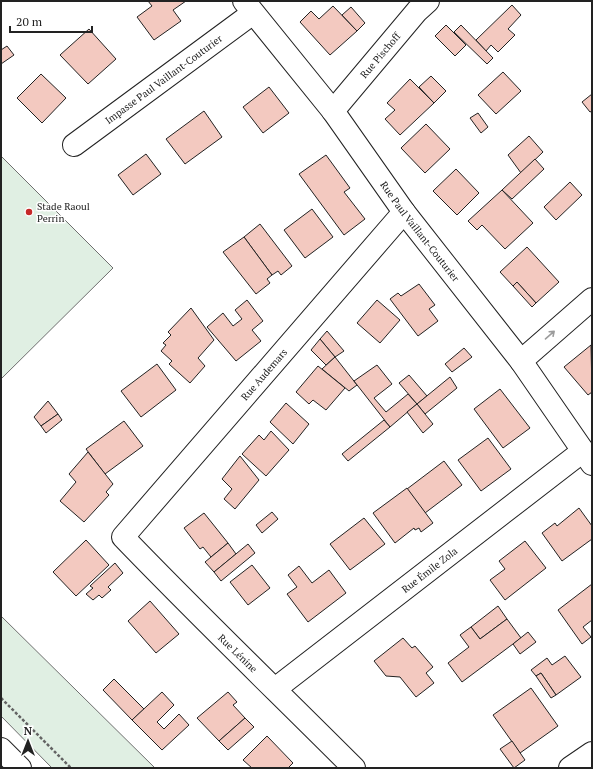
<svg xmlns="http://www.w3.org/2000/svg" width="593" height="769" font-family="'PT Serif',serif">
	<rect width="100%" height="100%" fill="#fff"/>
	<!-- green -->
	<g fill="#e0efe3" stroke="#6f6f6f">
		<polygon points="1,156 113,268 1,379"/>
		<polygon points="1,616 155,768 52,768 1,716"/>
	</g>
	<!-- building -->
	<g fill="#f3c9c0" stroke="#222">
		<polygon points="148,1 186,1 173,10 181,21 154,40 137,17 152,6"/>
		<polygon points="512,5 521,15 508,29 515,35 498,52 491,45 486,51 476,40"/>
		<polygon points="333,6 357,31 330,55 300,22 311,11 319,19"/>
		<polygon points="351,7 365,23 357,31 342,15"/>
		<polygon points="446,25 466,45 455,56 435,36"/>
		<polygon points="461,25 493,58 487,64 454,32"/>
		<polygon points="89,29 116,59 88,84 60,55"/>
		<polygon points="7,46 14,55 1,64 1,50"/>
		<polygon points="503,72 521,91 496,114 478,95"/>
		<polygon points="41,74 66,98 42,123 17,98"/>
		<polygon points="431,76 446,91 434,103 419,87"/>
		<polygon points="410,79 434,103 400,135 385,119 395,110 387,103"/>
		<polygon points="269,87 289,113 263,133 243,107"/>
		<polygon points="592,94 592,111 590,112 582,102"/>
		<polygon points="204,111 222,137 185,164 166,139"/>
		<polygon points="478,113 488,127 481,133 470,118"/>
		<polygon points="426,124 450,149 425,173 401,148"/>
		<polygon points="529,136 543,152 521,173 508,155"/>
		<polygon points="146,154 161,174 133,195 118,175"/>
		<polygon points="326,155 350,188 344,192 365,219 344,235 299,174"/>
		<polygon points="535,159 544,169 512,199 502,190"/>
		<polygon points="456,169 479,193 457,215 433,191"/>
		<polygon points="570,182 582,195 556,220 544,207"/>
		<polygon points="502,190 533,223 505,249 482,225 477,230 468,221"/>
		<polygon points="312,209 333,237 305,258 284,230"/>
		<polygon points="260,224 292,266 281,275 278,271 272,275 244,237"/>
		<polygon points="244,237 272,275 267,279 270,283 256,294 223,252"/>
		<polygon points="527,247 559,282 536,303 517,282 513,286 500,272"/>
		<polygon points="517,282 536,303 532,307 513,286"/>
		<polygon points="419,284 435,305 429,309 438,321 418,336 390,299 398,293 401,296"/>
		<polygon points="247,300 263,321 252,330 261,341 236,361 207,327 223,313 233,326 242,319 235,310"/>
		<polygon points="377,300 400,320 380,343 357,323"/>
		<polygon points="191,308 214,340 198,358 205,366 190,383 169,364 172,361 161,351 166,345 163,343 171,335 168,332"/>
		<polygon points="327,331 344,351 335,357 320,339"/>
		<polygon points="320,339 335,357 326,365 311,350"/>
		<polygon points="591,345 592,392 588,395 564,367"/>
		<polygon points="464,348 472,357 452,372 445,364"/>
		<polygon points="335,357 357,385 349,391 322,369"/>
		<polygon points="157,364 176,390 141,417 121,391"/>
		<polygon points="377,365 392,384 374,398 386,412 408,394 417,404 390,427 354,381"/>
		<polygon points="318,366 345,388 326,410 313,400 309,404 296,392"/>
		<polygon points="409,375 427,396 417,404 399,383"/>
		<polygon points="450,377 457,388 425,414 417,404"/>
		<polygon points="500,389 530,428 503,448 474,409"/>
		<polygon points="48,401 58,414 41,426 34,417"/>
		<polygon points="286,403 309,424 293,444 270,422"/>
		<polygon points="417,404 433,424 423,433 407,412"/>
		<polygon points="58,414 62,420 46,433 41,426"/>
		<polygon points="384,420 390,427 348,461 342,454"/>
		<polygon points="124,421 143,446 105,474 86,449"/>
		<polygon points="271,431 289,450 266,476 242,454 259,435 264,440"/>
		<polygon points="488,438 511,469 481,491 458,460"/>
		<polygon points="88,452 113,484 106,492 109,495 84,522 60,501 76,482 69,474"/>
		<polygon points="240,456 259,480 235,509 224,499 232,489 222,479"/>
		<polygon points="444,461 462,485 425,513 407,489"/>
		<polygon points="407,488 433,523 421,532 419,528 415,530 414,528 395,543 373,513"/>
		<polygon points="579,508 592,526 592,539 562,561 542,533 555,523 557,526"/>
		<polygon points="272,512 278,519 262,533 256,525"/>
		<polygon points="204,513 228,543 211,557 203,547 200,549 184,528"/>
		<polygon points="364,518 385,544 350,570 330,544"/>
		<polygon points="86,540 109,565 76,596 53,572"/>
		<polygon points="525,541 546,568 505,600 490,580 505,569 499,561"/>
		<polygon points="228,543 236,554 214,572 205,562"/>
		<polygon points="248,544 255,553 221,581 214,572"/>
		<polygon points="115,563 123,573 108,587 111,590 102,598 99,595 93,600 86,594 93,588 90,586"/>
		<polygon points="252,565 270,588 248,605 230,582"/>
		<polygon points="299,566 312,583 329,570 346,593 308,622 287,594 297,587 288,575"/>
		<polygon points="592,584 592,620 583,627 591,637 582,644 558,610"/>
		<polygon points="150,601 179,634 156,653 128,621"/>
		<polygon points="498,606 507,619 480,639 471,627"/>
		<polygon points="507,619 521,638 462,682 448,663 469,647 460,635 471,627 480,639"/>
		<polygon points="528,632 536,642 520,654 513,644"/>
		<polygon points="403,638 412,648 415,646 433,667 426,673 434,683 416,697 400,677 386,676 374,661"/>
		<polygon points="565,656 581,677 556,695 541,673 536,676 531,670 547,658 552,665"/>
		<polygon points="541,673 556,695 551,698 536,676"/>
		<polygon points="114,679 144,709 132,720 103,690"/>
		<polygon points="531,688 558,726 520,753 493,715"/>
		<polygon points="162,692 174,705 157,722 164,729 179,714 189,725 162,750 132,720"/>
		<polygon points="228,692 237,702 233,705 245,718 219,741 197,718"/>
		<polygon points="245,718 254,727 228,750 219,741"/>
		<polygon points="267,736 293,763 288,768 252,768 243,760"/>
		<polygon points="512,741 525,760 514,768 500,749"/>
	</g>
	<g fill="none" stroke-linecap="round" stroke-linejoin="round">
		<defs>
			<g id="minor">
				<path id="s1" d="M244,1L333,111L404,212L521,361L592,464"/>
				<path id="s2" d="M333,111L417,11L428,1"/>
				<path id="s3" d="M74,145L253,13"/>
				<polyline points="521,361 592,299"/>
				<path id="s4" d="M275,689L583,451"/>
				<path id="s5" d="M354,768C277,691 198,615 123,537L404,212"/>
				<polyline points="570,768 592,753"/>
			</g>
			<polyline id="tertiary" points="1,749 20,768"/>
		</defs>
		<!-- minor casing -->
		<use href="#minor" stroke="#222" stroke-width="24"/>
		<!-- tertiary casing -->
		<use href="#tertiary" stroke="#222" stroke-width="24"/>
		<!-- path -->
		<polyline stroke="#646464" stroke-width="2.5" stroke-dasharray="3 2" stroke-linecap="butt" points="1,698 71,768"/>
		<!-- minor -->
		<use href="#minor" stroke="#fff" stroke-width="22"/>
		<!-- tertiary -->
		<use href="#tertiary" stroke="#fff" stroke-width="22"/>
	</g>
	<!-- one-way arrows -->
	<defs><path id="oneway-shaft" d="M-6 0H5M1.5-3L5.5 0L1.5 3" fill="none" stroke-width="1.6" stroke-linecap="round" stroke-linejoin="round"/></defs>
	<use stroke="#9c9c9c" href="#oneway-shaft" transform="translate(550 335) rotate(-41)"/>
	<!-- markers -->
	<circle fill="#c62828" stroke="#fff" stroke-width="1.5" cx="29" cy="212" r="4"/>
	<g text-anchor="middle" stroke-width="3" stroke-linejoin="round" paint-order="stroke">
		<!-- street labels -->
		<g font-size="10" fill="#222" stroke="#fff">
			<text dy="4" stroke="none"><textPath href="#s2" startOffset="73">Rue Pischoff</textPath></text>
			<text dy="4" stroke="none"><textPath href="#s3" startOffset="111">Impasse Paul Vaillant-Couturier</textPath></text>
			<text dy="4" stroke="none"><textPath href="#s1" startOffset="290">Rue Paul Vaillant-Couturier</textPath></text>
			<text dy="4" stroke="none"><textPath href="#s5" startOffset="542">Rue Audemars</textPath></text>
			<text dy="4" stroke="none"><textPath href="#s4" startOffset="195">Rue Émile Zola</textPath></text>
			<text transform="translate(238 653) rotate(44)" y="4">Rue Lénine</text>
		</g>
		<!-- poi labels -->
		<g font-size="10" fill="#222" stroke="#fff" text-anchor="start">
			<text x="37" y="210">Stade Raoul<tspan x="37" dy="12">Perrin</tspan></text>
		</g>
	</g>
	<!-- border -->
	<rect width="593" height="769" fill="none" stroke="#222222" stroke-width="4"/>
	<!-- north arrow -->
	<g transform="translate(28 741)" stroke="#ffffff" stroke-width="3" paint-order="stroke">
	<path d="M0-3L7 15L0 10L-7 15Z" fill="#222222"/>
	<text y="-6" font-size="11" font-weight="bold" text-anchor="middle" fill="#222222">N</text>
	</g>
	<!-- scale -->
	<path d="M10 26v6h82v-6" fill="none" stroke="#222222" stroke-width="2"/>
	<text x="16" y="26" font-size="12" fill="#222222" stroke="#ffffff" stroke-width="3" paint-order="stroke">20 m</text>
</svg>
